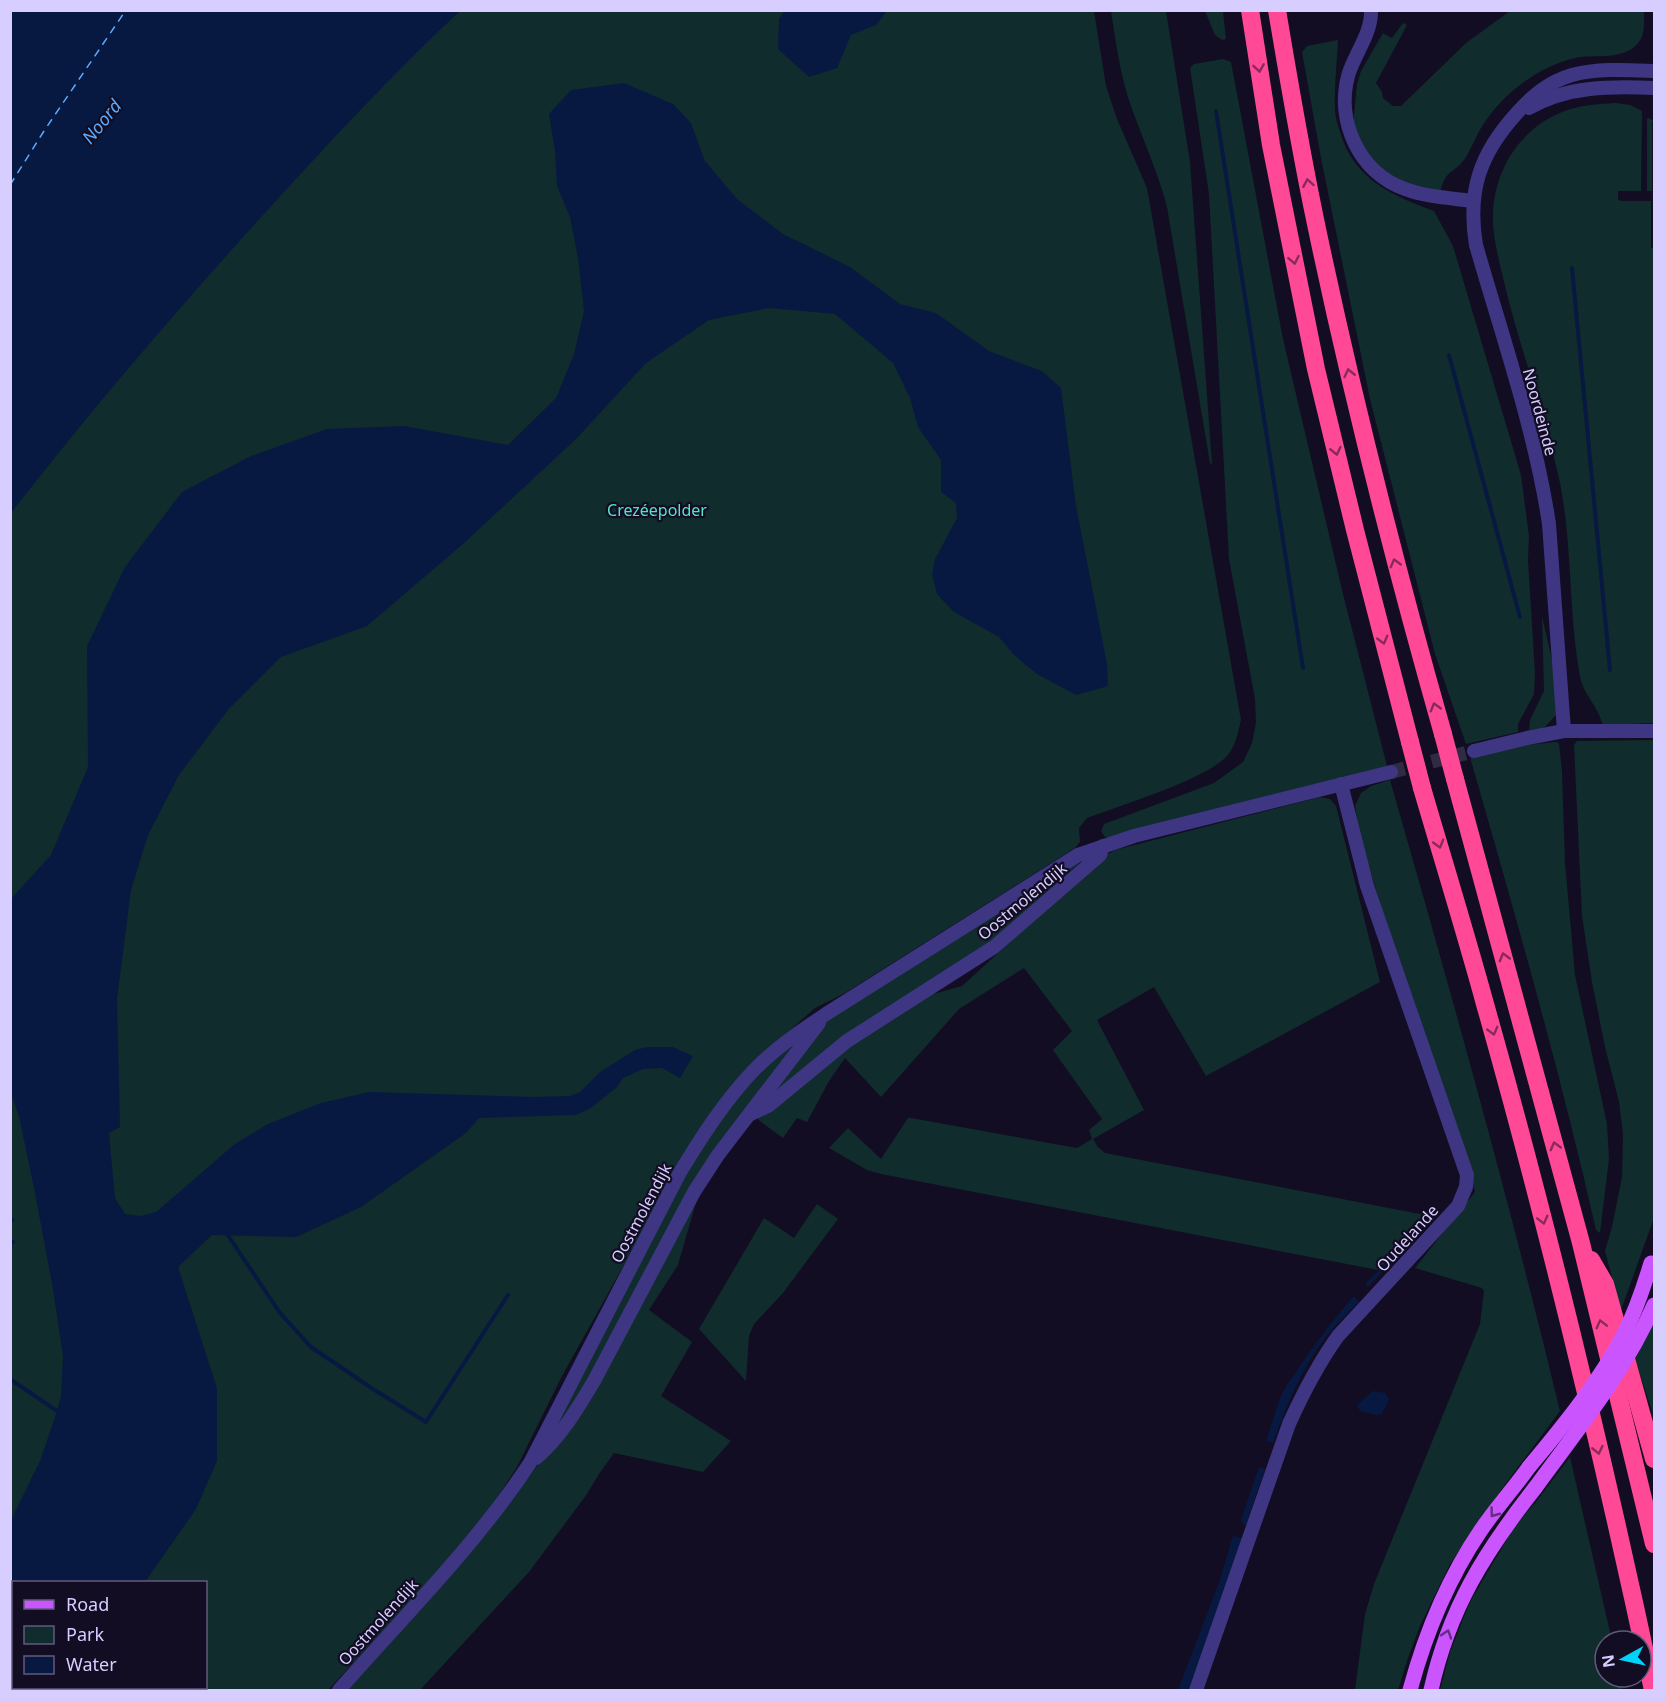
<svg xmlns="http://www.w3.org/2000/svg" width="1665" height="1701" font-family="'Noto Sans',sans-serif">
	<rect width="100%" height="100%" fill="#120d23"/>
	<!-- green -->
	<g fill="#102c2d" fill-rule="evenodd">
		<path d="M447,11H1094L1106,86L1117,119L1147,188L1241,720C1238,732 1236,745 1228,755C1206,780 1121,805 1087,818L1079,828L1080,842L1075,848L845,993L815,1008L751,1065L697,1134L562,1376L517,1467L486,1515L450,1560L328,1690H11V500L123,360ZM14,1582H206V1688H14Z"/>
		<path d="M1111,11H1166L1190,162L1212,464L1210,463L1167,207C1158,172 1143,140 1131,106C1120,76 1116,42 1111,11Z"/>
		<polygon points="1205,11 1223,11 1226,39 1222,40 1215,35"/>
		<path d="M1510,11H1644C1644,25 1646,38 1633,48C1616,60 1594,54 1575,58C1537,67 1501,95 1481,128C1475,138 1471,150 1464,160C1452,175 1447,168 1440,192L1412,186L1388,174L1370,160L1353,125L1357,84L1361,71L1383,33L1392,38L1403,23L1407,25L1376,83L1382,92L1383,98L1393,106H1401L1466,43Z"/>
		<path d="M1338,40C1337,63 1334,87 1335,109C1335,117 1338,125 1340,132C1354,180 1392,195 1434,211L1453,246L1521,475L1529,536L1528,560L1535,674L1534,694L1518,724V732L1466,744L1435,654L1370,399L1321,158L1302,52L1307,46Z"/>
		<polygon points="1223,59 1231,62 1283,339 1343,594 1387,766 1112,839 1105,837 1101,831 1104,824 1214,783 1243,762 1252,743 1256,723 1255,699 1229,559 1209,194 1190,68 1194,64"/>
		<path d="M1616,103L1630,105L1642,111L1641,191H1618V199L1621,201H1651V248H1654V723L1606,725L1602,723C1598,707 1586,697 1581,681C1568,616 1573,548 1560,483C1546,417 1521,352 1505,286C1500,263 1492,238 1493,215C1494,170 1520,129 1562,112C1579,105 1598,104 1616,103Z"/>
		<polygon points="1649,118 1654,121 1652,122 1652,191 1647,191 1647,119"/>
		<polygon points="1542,616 1557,682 1556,715 1543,729 1529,730 1530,720 1544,691"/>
		<polygon points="1654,740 1654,1218 1621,1310 1605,1251 1612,1227 1622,1177 1623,1134 1619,1102 1605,1047 1592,982 1582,916 1574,745 1577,741"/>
		<path d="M1555,742L1559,743L1562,771L1565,863L1575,975L1607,1124L1609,1159L1600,1233L1596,1230C1560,1071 1515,914 1470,757L1526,745Z"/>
		<path d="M1390,780C1450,989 1509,1199 1560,1411L1498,1494L1449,1566L1420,1626L1408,1658L1398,1690H1355L1365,1614L1374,1584L1480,1324L1484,1291L1482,1288L1415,1268L1475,1192L1466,1156L1401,972L1359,834L1355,806L1361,793L1371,786Z"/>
		<polygon points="1320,797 1330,799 1336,806 1380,982 1206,1076 1154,987 1097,1020 1144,1110 1093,1139 1098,1147 1105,1153 1430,1216 1378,1270 881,1174 867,1170 829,1148 848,1128 881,1159 908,1118 911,1118 1077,1148 1092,1139 1089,1130 1102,1119 1053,1050 1072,1031 1024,968 959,1009 881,1097 845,1058 829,1081 807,1122 797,1118 783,1138 757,1119 842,1049 926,996 962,986 1106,855 1115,850"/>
		<polygon points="1086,857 990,945 761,1103 825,1020"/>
		<path d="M798,1038L752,1102L578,1398L550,1435L682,1178C714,1125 750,1078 798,1038Z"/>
		<polygon points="699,1192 678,1265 649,1310 692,1342 661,1396 731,1441 703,1472 614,1453 599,1474 587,1494 529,1572 420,1690 344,1690 490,1529 599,1383"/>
		<polygon points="817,1204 838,1219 783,1293 754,1324 749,1336 746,1381 699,1329 764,1218 794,1238"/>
		<polygon points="1654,1323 1654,1417 1635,1359"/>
		<polygon points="1570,1457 1612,1641 1605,1641 1605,1677 1620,1677 1623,1690 1440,1690 1450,1652 1470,1602 1516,1524 1536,1502"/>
	</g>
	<!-- water -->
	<g fill="#081941">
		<path d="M11,10L460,11C391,75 327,145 264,214C176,311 91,410 11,513Z"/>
		<polygon points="785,10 887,10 887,11 876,25 851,35 837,68 809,77 778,49 779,19"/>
		<polygon points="624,83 673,104 691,123 705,161 737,199 783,234 850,267 900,304 936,313 989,351 1042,371 1061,388 1076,506 1107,664 1108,686 1076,695 1037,674 1015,656 999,637 954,612 937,594 932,575 935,559 957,518 956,503 941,492 941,460 918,427 910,398 893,363 835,314 769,308 709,320 646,363 577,438 463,544 367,626 281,657 228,710 179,775 148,835 131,890 117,999 120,1127 109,1133 115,1198 125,1214 141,1216 156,1212 235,1144 268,1124 321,1103 369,1092 535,1097 570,1096 580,1092 600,1072 635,1050 647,1047 673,1047 693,1056 680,1078 662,1068 643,1069 623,1078 617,1087 591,1108 576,1115 479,1118 466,1133 361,1207 296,1237 212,1235 178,1267 217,1388 217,1461 196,1509 145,1582 14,1582 14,1677 11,1679 11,1520 40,1461 57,1411 61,1396 63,1357 53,1289 35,1193 19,1116 11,1094 11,899 51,855 88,767 87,646 125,567 182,492 251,456 327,429 404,426 508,445 556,398 574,354 584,311 578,258 570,217 557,186 555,151 549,114 571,90"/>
		<path d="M1354,1296L1359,1302C1349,1312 1339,1321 1330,1332C1303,1364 1287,1405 1273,1443L1266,1441C1272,1424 1278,1399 1287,1385C1308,1354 1329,1324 1354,1296Z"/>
		<polygon points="1373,1391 1385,1393 1389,1399 1382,1414 1376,1415 1360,1411 1357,1405"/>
		<polygon points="1259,1467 1265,1469 1246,1525 1243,1524 1241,1520"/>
		<polygon points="1233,1536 1242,1538 1193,1678 1188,1690 1178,1690 1220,1580"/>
	</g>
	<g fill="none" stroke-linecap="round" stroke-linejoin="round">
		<!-- stream -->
		<g stroke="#081941" stroke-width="4">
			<polyline points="1216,111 1303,668"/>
			<polyline points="1572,268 1610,670"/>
			<polyline points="1449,355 1520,617"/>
			<polyline points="10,1221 12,1220"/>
			<polyline points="227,1234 280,1313 311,1347 373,1389 426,1422 508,1295"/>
			<polyline points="10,1244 13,1242"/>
			<polyline points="1368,1284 1408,1243"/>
			<polyline points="10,1379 57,1411"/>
		</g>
		<!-- ferry -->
		<polyline stroke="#5caaff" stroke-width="1.5" stroke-dasharray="8 6" stroke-linecap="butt" points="10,185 44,131 126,10"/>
		<!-- street-tunnel -->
		<polyline stroke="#302a44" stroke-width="14" stroke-dasharray="14 7" stroke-linecap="butt" points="1391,772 1474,751"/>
		<!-- street -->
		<g stroke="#3e3683" stroke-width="14">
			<path d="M1371,10C1372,34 1354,54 1348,76C1336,121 1359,173 1405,189C1426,197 1450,198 1473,201"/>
			<path d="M1529,108C1567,86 1611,86 1654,88"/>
			<path d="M1564,731L1549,524C1535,430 1502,336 1476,245C1467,191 1480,154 1516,114C1532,96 1548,82 1572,75C1598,68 1628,70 1654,71"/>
			<polyline points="1474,751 1527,738 1564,731 1654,731"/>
			<polyline points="751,1114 768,1106 847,1041 994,947 1100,855 1103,846"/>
			<path d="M536,1458C560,1438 578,1408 594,1381L694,1192L718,1155L819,1023"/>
			<path d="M339,1690C405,1615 474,1547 530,1463L679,1174C702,1136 725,1100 756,1068C777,1047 802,1030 826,1014L1078,855L1134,836L1391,772"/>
			<path d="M1196,1690L1289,1424C1303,1393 1318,1364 1338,1336L1458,1206L1466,1187L1467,1175L1367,886L1341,784"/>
		</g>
		<!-- primary -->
		<g stroke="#ca55ff" stroke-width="15">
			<path d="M1410,1690C1425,1635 1449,1577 1481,1530C1496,1508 1514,1488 1529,1467"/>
			<path d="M1431,1690C1449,1609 1484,1553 1535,1488"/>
		</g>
		<!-- highway -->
		<g stroke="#ff4996" stroke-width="18">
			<polyline points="1250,10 1271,145 1316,369 1355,530 1410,742"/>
			<path d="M1277,10C1289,82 1301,153 1316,224C1352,396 1395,565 1443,734"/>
			<polyline points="1455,779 1581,1243 1654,1544"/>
			<path d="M1422,788C1443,860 1465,931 1485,1004C1549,1230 1604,1460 1653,1690"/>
			<polyline points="1591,1260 1605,1284 1654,1459"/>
		</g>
		<!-- primary-bridge -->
		<g stroke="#ca55ff" stroke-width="15">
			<path d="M1529,1467C1565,1424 1600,1381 1625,1332C1636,1310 1644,1286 1651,1263"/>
			<path d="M1535,1488C1578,1429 1625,1372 1654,1305"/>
		</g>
		<!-- highway-bridge -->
		<g stroke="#ff4996" stroke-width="18">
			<polyline points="1443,734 1455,779"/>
			<polyline points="1410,742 1422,788"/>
		</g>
	</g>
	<!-- one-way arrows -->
	<defs><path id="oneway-chevron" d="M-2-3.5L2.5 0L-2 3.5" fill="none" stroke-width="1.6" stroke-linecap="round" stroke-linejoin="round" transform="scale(1.5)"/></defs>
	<g stroke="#882b5c">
		<use href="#oneway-chevron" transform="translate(1259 68) rotate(81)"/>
		<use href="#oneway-chevron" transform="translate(1308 183) rotate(-100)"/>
		<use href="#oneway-chevron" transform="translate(1294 260) rotate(79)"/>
		<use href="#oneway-chevron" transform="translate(1349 373) rotate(-103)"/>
		<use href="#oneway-chevron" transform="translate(1336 451) rotate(77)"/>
		<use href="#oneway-chevron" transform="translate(1395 563) rotate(-105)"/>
		<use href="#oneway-chevron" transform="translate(1383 640) rotate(75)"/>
		<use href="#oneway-chevron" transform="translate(1435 707) rotate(-106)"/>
		<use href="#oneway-chevron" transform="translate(1439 844) rotate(74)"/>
		<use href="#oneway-chevron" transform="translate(1504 957) rotate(-105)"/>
		<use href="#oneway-chevron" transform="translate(1493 1031) rotate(75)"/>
		<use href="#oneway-chevron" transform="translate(1555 1146) rotate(-105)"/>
		<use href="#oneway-chevron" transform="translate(1543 1220) rotate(76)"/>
		<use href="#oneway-chevron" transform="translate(1601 1324) rotate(-104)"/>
		<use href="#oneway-chevron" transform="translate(1598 1450) rotate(77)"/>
	</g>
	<g stroke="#652d86">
		<use href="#oneway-chevron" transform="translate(1494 1513) rotate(127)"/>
		<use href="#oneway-chevron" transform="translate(1447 1634) rotate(-72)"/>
	</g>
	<g text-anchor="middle" stroke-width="4.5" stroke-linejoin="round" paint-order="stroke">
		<!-- street labels -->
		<g font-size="16" fill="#d7ceff" stroke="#120d23">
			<text transform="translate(1540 412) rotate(75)" y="6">Noordeinde</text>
			<text transform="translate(1022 901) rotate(-40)" y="6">Oostmolendijk</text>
			<text transform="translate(641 1213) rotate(-62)" y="6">Oostmolendijk</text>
			<text transform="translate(1407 1238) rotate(-48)" y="6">Oudelande</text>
			<text transform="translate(378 1622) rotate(-48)" y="6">Oostmolendijk</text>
		</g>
		<!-- park labels -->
		<g font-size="16" fill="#57e3c8" stroke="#120d23">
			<text x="657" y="516">Crezéepolder</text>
		</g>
		<!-- water labels -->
		<g font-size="18" font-style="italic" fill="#5caaff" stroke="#120d23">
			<text transform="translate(102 122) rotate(-51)" y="6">Noord</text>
		</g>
	</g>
	<!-- border -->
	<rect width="1665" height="1701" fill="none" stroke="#d7ceff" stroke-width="24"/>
	<!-- legend -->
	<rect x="12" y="1581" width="195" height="108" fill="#120d23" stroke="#615a7b" stroke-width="1.5"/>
	<rect x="24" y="1600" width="30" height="9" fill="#ca55ff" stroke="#615a7b" stroke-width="1.5"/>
	<text x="66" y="1611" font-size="18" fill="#d7ceff">Road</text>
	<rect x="24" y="1626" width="30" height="18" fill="#102c2d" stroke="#615a7b" stroke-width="1.5"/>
	<text x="66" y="1641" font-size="18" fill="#d7ceff">Park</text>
	<rect x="24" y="1656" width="30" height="18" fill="#081941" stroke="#615a7b" stroke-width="1.5"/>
	<text x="66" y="1671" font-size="18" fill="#d7ceff">Water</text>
	<!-- north arrow -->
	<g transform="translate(1623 1659) rotate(262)"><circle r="28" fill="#120d23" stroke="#615a7b" stroke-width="1.5"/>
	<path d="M0-4.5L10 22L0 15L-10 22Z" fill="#00d2f9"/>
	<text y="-9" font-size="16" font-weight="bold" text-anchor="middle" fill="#d7ceff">N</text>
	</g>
</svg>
